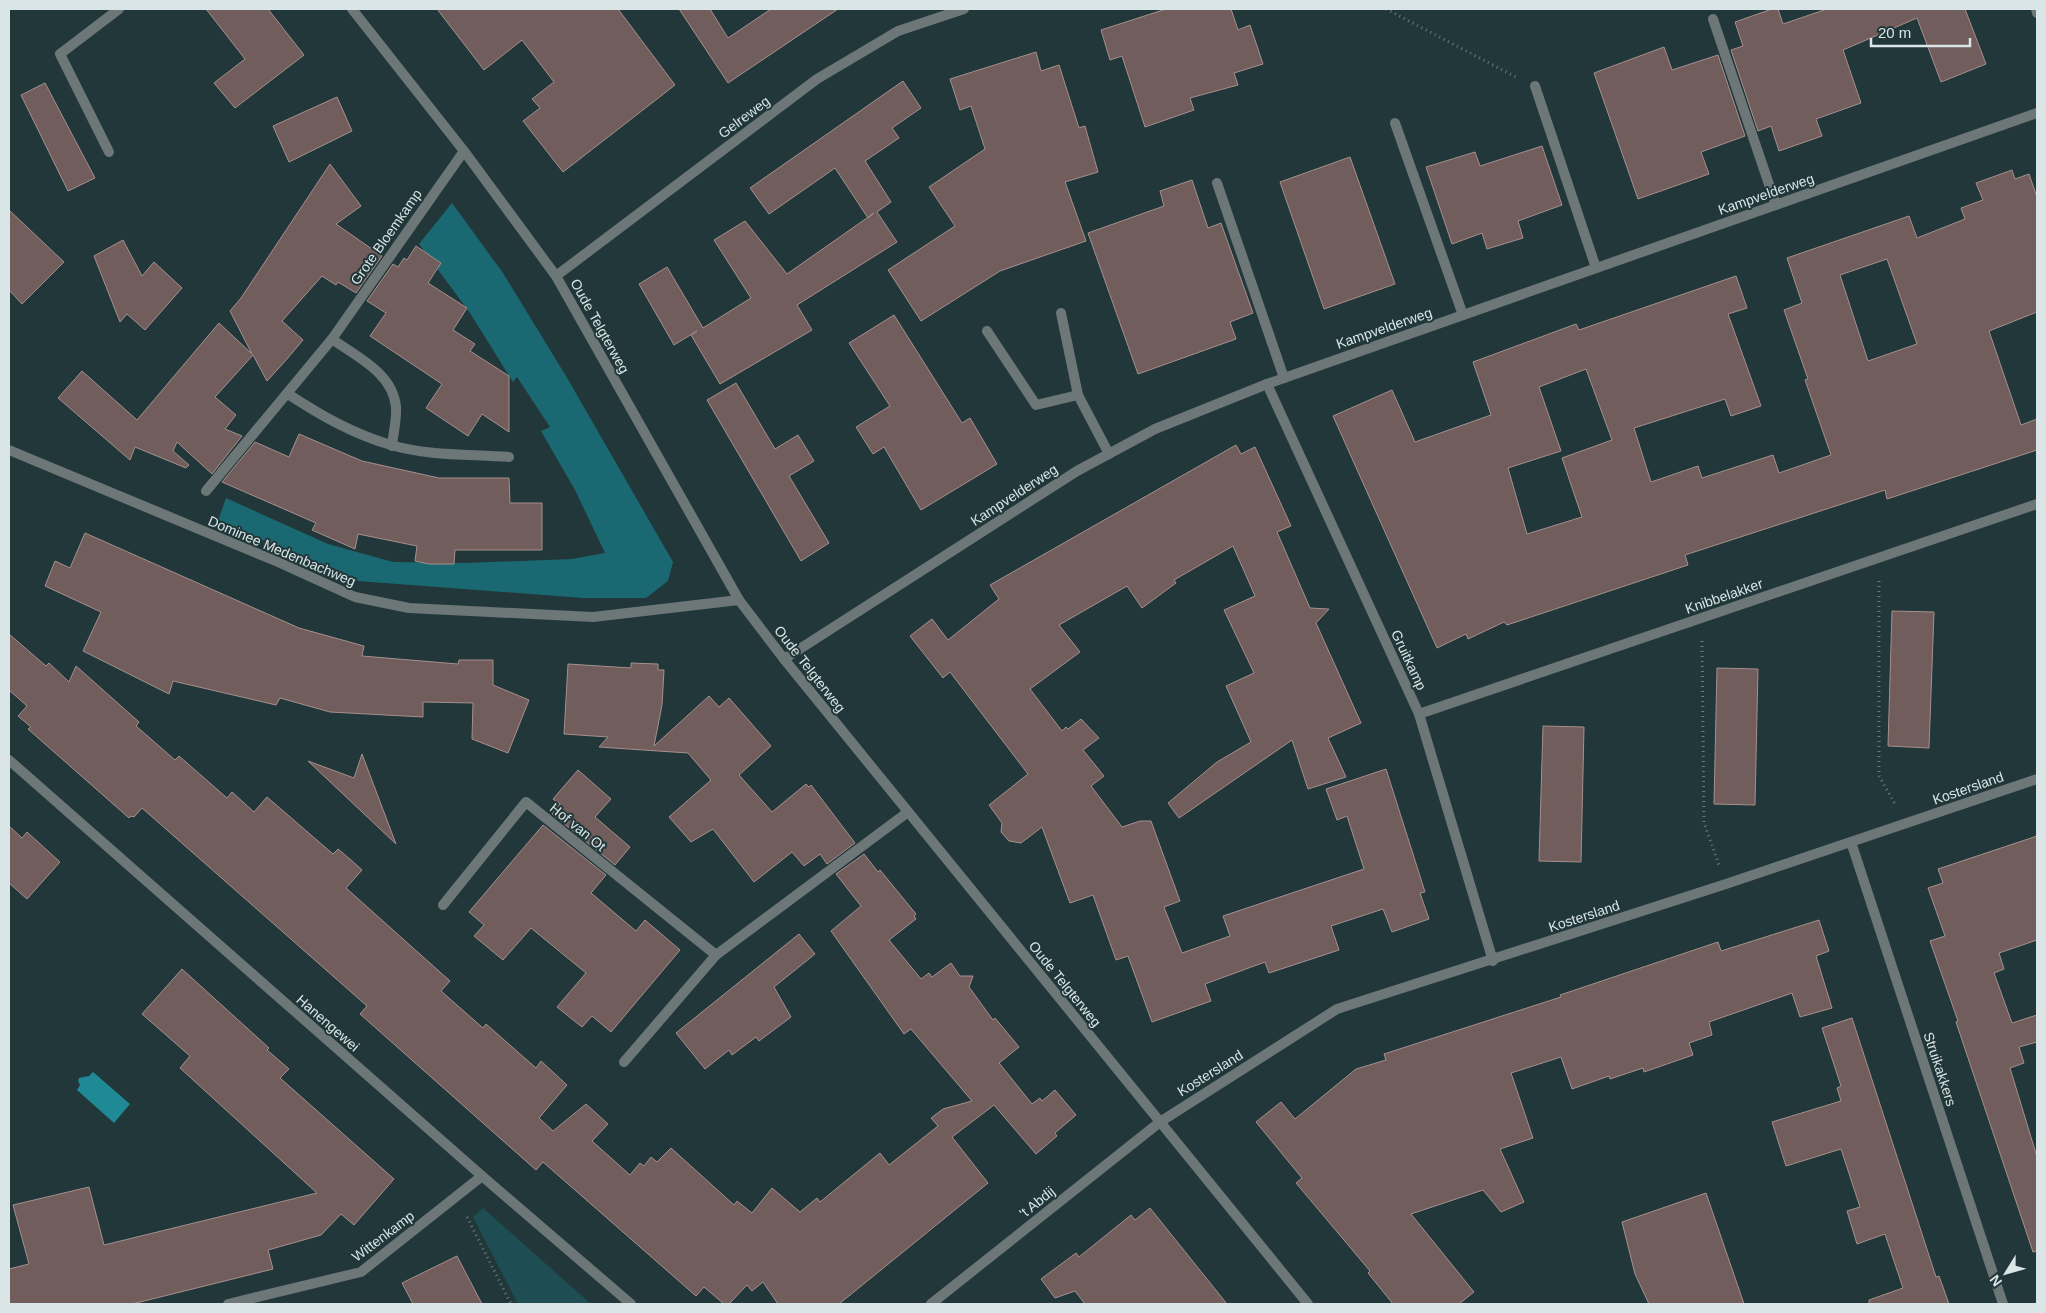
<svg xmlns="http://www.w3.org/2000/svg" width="2046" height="1313" font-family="Arial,sans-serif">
	<rect width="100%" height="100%" fill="#22373a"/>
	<!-- green -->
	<polygon fill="#1e4e54" points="483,1208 591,1304 518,1304 473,1217"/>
	<!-- forest -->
	<polygon fill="#1a6972" points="452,203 503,273 566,376 673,562 668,581 646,598 583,598 358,581 218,521 226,498 328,544 393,562 465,563 572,559 605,553 575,490 541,431 550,427 517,377 513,382 470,313 419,244"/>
	<!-- water -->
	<polygon fill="#1f8a96" points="93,1072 130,1104 114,1123 77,1090 80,1085 78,1081 79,1078 89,1076"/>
	<!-- building -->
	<g fill="#715d5b" stroke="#a6908e" fill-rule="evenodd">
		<polygon points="206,9 268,9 304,55 235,108 214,83 245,59"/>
		<polygon points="437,9 618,9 675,85 563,172 523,121 540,108 532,99 554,82 522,40 484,70"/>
		<polygon points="679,9 710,9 728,38 771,9 838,9 728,83"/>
		<polygon points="1166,9 1231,9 1238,30 1250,25 1263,64 1234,73 1238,85 1190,98 1194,110 1145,127 1122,56 1110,60 1101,30"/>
		<polygon points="1772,9 1778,9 1783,24 1827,9 1965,9 1986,64 1941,82 1917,18 1843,50 1861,103 1816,119 1822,136 1779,151 1771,126 1758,131 1731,50 1743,46 1735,22"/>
		<polygon points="1664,47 1672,70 1718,55 1745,136 1701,152 1709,174 1638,199 1594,73"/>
		<polygon points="1036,52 1041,71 1059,65 1079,128 1085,126 1098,172 1065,182 1086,241 1000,271 921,321 888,270 955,226 929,187 985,149 971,106 960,110 950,79"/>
		<polygon points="903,81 921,108 892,128 899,138 865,161 891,202 877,212 897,242 797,305 812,330 720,384 691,335 697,331 674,345 639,284 667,267 703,328 751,298 714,240 745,221 787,274 874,213 868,218 835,168 769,214 750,188"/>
		<polygon points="45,83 95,178 68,191 21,95"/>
		<polygon points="337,97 352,131 289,162 273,126"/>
		<polygon points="1542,146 1562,205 1518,221 1523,238 1487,249 1482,233 1452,244 1426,167 1475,152 1480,166"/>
		<polygon points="1350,157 1395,284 1324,309 1280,182"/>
		<polygon points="330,164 361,206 336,224 382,256 356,293 338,282 336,285 322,276 282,321 303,340 287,359 267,381 253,355 215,397 236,415 225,429 242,436 212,474 177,442 173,451 189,465 186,468 135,447 130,460 58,398 82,371 137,420 219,323 252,354 230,311 241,298"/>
		<path d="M2012,170L2015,179L2029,174L2037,197V312L1989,331L2021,425L2037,419V450L1887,499L1885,490L1685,555L1688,565L1507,625L1504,622L1468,639L1466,634L1437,648L1333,416L1392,390L1415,442L1491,415L1473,362L1576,324L1579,330L1736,276L1747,308L1728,314L1761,406L1731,416L1725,399L1634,428L1651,482L1698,466L1702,478L1773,455L1779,473L1831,455L1805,380L1808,379L1784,310L1802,303L1787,258L1909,216L1917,238L1965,219L1961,208L1983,200L1976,183ZM1887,259L1917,344L1868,361L1840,275ZM1586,369L1612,440L1562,458L1582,517L1527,534L1508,468L1561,451L1539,387Z"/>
		<polygon points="1192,180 1208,228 1221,223 1253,313 1230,322 1236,339 1138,374 1088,233 1164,206 1160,191"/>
		<polygon points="9,210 64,262 22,304 9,290"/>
		<polygon points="123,240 142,276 154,262 182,288 145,330 127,314 120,322 94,256"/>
		<polygon points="416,246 441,263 428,283 467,308 453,330 475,344 470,351 509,376 509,432 482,414 468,436 426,408 442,384 370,336 386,313 367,301 393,264 398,267 404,258 407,260"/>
		<polygon points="894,315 962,423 970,418 997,464 921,510 884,447 873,454 856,427 890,406 849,343"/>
		<polygon points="736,383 775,449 798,435 814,461 789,476 829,543 801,561 707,400"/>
		<polygon points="299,434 362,461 439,478 509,478 510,503 542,503 542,550 455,550 454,564 429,564 415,561 417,546 358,534 355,549 312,530 316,523 222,482 255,442 289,457"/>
		<polygon points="1236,445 1241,454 1255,447 1291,526 1277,532 1310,608 1329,609 1316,623 1361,723 1328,738 1346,777 1308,789 1292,740 1179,818 1168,803 1217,762 1251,742 1226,686 1254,673 1224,610 1255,596 1233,546 1174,580 1176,583 1142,608 1127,586 1059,625 1080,652 1030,689 1062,731 1066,727 1068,729 1081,719 1099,738 1083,750 1104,776 1091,786 1122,827 1140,821 1151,821 1180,901 1164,907 1182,953 1230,936 1223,916 1364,869 1347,816 1337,820 1326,789 1386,769 1425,892 1420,893 1429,919 1392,932 1383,909 1331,926 1339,950 1269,973 1265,962 1205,984 1211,1001 1152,1022 1128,956 1116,960 1093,895 1070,903 1042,827 1021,843 1009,841 1001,832 1002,823 989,805 1028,774 950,672 943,678 910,636 932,619 948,640 999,599 990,585"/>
		<polygon points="85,533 299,628 364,646 362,656 458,664 459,660 493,660 493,685 529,700 508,753 472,739 473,703 423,702 423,717 330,712 280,698 276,705 173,681 169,694 83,651 101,612 45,586 55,561 70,568"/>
		<polygon points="1892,611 1934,612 1929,748 1888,746"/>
		<polygon points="9,634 46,666 49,663 69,682 76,666 139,722 136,726 175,760 179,756 227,798 232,792 254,812 267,797 333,854 338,849 351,860 362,870 346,888 450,981 441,991 483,1028 486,1024 536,1068 541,1061 567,1085 539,1118 553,1131 586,1104 608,1124 592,1141 630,1175 640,1163 644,1166 651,1157 657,1162 671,1148 734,1205 737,1201 752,1213 772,1188 800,1212 817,1198 820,1202 880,1153 889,1165 938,1126 931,1118 943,1109 972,1101 911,1029 904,1034 831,931 861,906 836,874 864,854 878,872 880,870 916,914 914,916 916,919 889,940 921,979 929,973 932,977 951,963 960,976 973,976 969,987 993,1020 995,1018 1019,1047 999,1063 1032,1104 1040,1098 1042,1101 1055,1090 1076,1115 1055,1133 1057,1136 1036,1154 994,1105 952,1137 988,1183 839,1304 778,1304 763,1282 752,1291 747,1285 729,1304 724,1304 704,1287 696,1296 543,1162 536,1170 360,1014 367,1006 142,808 134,817 131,816 129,818 28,729 31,727 18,716 27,706 9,690"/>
		<polygon points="631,663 658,664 658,670 664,670 662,705 654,746 709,696 719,707 729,698 771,746 739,775 772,812 806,784 809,787 811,785 855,843 827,864 820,854 804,866 792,852 754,882 713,829 691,842 669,817 711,780 688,753 599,747 608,737 564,734 568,664 631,668"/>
		<polygon points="1717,668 1758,669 1755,805 1714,804"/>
		<polygon points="1543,726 1584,727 1581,862 1539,861"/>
		<polygon points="362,754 396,844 308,761 354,778"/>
		<polygon points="578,770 611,799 595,817 630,847 615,865 552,814 560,804 553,799"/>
		<polygon points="543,825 606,875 591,893 636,931 645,920 680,950 611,1032 592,1016 582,1027 557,1007 586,973 531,928 503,960 474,936 484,925 469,912"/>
		<polygon points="9,826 22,838 27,832 60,862 27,899 9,883"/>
		<polygon points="2037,836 2037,940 1999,953 2004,969 1994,973 2012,1023 2037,1015 2037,1042 2019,1047 2024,1063 2010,1068 2037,1157 2037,1251 2033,1252 1956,1022 1958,1021 1930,941 1945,936 1928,888 1943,883 1938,869"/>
		<polygon points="1819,920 1829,951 1816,956 1832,1008 1800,1017 1792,993 1709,1022 1712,1035 1689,1043 1693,1055 1644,1072 1643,1068 1610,1079 1609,1076 1572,1089 1561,1057 1511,1073 1533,1138 1500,1149 1524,1202 1501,1212 1483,1190 1411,1214 1474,1292 1459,1304 1393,1304 1368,1273 1370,1271 1296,1183 1302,1178 1256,1122 1281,1102 1295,1119 1356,1069 1386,1060 1384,1054 1561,997 1560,995 1718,942 1721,951"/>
		<polygon points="799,934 815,954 774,987 791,1017 759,1041 756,1037 732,1055 729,1050 705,1069 676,1033"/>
		<polygon points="182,969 269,1048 267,1050 289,1069 280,1078 394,1179 354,1225 341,1214 321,1235 268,1250 273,1269 132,1304 9,1304 9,1269 29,1264 13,1205 89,1187 104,1245 317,1193 180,1068 190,1056 142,1014"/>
		<polygon points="1852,1018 1936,1277 1939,1276 1949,1304 1869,1304 1869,1300 1903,1288 1885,1234 1857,1244 1847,1211 1860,1207 1841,1149 1786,1166 1772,1122 1841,1101 1837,1088 1841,1086 1822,1028"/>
		<polygon points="1706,1193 1744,1304 1649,1304 1635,1274 1622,1222"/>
		<polygon points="1150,1208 1227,1304 1085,1304 1075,1291 1055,1298 1041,1279 1076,1253 1079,1257 1131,1215 1135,1220"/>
		<polygon points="457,1256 482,1304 413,1304 402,1283"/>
	</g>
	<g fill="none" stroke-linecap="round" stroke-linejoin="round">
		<!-- path -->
		<g stroke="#6a7b7d" stroke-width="3" stroke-dasharray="1 4" stroke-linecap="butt">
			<polyline points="1386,9 1516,77"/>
			<polyline points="1879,581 1879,776 1895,804"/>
			<polyline points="1702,641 1704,823 1719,865"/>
			<polyline points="467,1217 511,1304"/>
		</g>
		<!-- service -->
		<g stroke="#6d7778" stroke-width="10">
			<polyline points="1713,19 1776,205"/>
			<polyline points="1535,86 1596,268"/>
			<polyline points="1395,123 1463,315"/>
			<polyline points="109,152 60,54 119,9"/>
			<polyline points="1217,183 1284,378"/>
			<polyline points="1061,313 1078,395 1109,454"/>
			<polyline points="987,331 1036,405 1078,395"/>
		</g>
		<!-- minor -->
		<g stroke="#6d7778" stroke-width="10">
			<polyline points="352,9 464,151 556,276 739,600 784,659 1308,1304"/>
			<polyline points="2036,9 2037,13"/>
			<polyline points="556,276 817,79 898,31 964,9"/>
			<path d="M332,339C357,357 393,373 396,407C397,419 393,434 392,446"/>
			<polyline points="1267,384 1419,714 1493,961"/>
			<path d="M288,394C320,415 353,434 391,445C428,456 471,454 509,457"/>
			<polyline points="9,450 278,562 355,597 409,608 593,617 739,600"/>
			<polyline points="206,491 332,339 464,151"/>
			<polyline points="784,659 1077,471 1155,429 1267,384 2037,113"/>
			<polyline points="1419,714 2037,504"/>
			<polyline points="9,760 482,1176 631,1304"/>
			<polyline points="1851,842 2003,1304"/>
			<polyline points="443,905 526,802 716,955"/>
			<polyline points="624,1062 716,955 908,812"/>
			<polyline points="228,1304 361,1272 482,1176"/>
			<polyline points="931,1304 1160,1122 1337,1009 1726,884 2037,779"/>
		</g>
	</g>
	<g text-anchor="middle" stroke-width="4" stroke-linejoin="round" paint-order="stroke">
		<!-- street labels -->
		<g font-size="14" fill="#d9e5e6" stroke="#22373a">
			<text transform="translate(744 117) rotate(-37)" y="5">Gelreweg</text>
			<text transform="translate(1766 194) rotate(-19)" y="5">Kampvelderweg</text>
			<text transform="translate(386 237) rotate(-55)" y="5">Grote Bloemkamp</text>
			<text transform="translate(600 326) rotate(61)" y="5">Oude Telgterweg</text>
			<text transform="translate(1384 328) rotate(-19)" y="5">Kampvelderweg</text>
			<text transform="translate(1014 495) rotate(-33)" y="5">Kampvelderweg</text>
			<text transform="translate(282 551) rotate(23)" y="5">Dominee Medenbachweg</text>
			<text transform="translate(1724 596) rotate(-19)" y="5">Knibbelakker</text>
			<text transform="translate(1409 660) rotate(65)" y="5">Gruitkamp</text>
			<text transform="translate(810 669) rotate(52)" y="5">Oude Telgterweg</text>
			<text transform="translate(1968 788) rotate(-19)" y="5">Kostersland</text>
			<text transform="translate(578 827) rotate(39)" y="5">Hof van Ot</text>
			<text transform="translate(1584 916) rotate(-18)" y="5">Kostersland</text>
			<text transform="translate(1065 984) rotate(51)" y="5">Oude Telgterweg</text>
			<text transform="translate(328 1023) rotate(41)" y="5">Hanengewei</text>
			<text transform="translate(1940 1069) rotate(72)" y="5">Struikakkers</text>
			<text transform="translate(1210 1073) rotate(-32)" y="5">Kostersland</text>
			<text transform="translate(1037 1202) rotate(-39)" y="5">'t Abdij</text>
			<text transform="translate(383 1236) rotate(-37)" y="5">Wittenkamp</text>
		</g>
	</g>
	<!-- border -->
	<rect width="2046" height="1313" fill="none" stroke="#d9e5e6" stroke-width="20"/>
	<!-- north arrow -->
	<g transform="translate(2006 1273) rotate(233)" stroke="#22373a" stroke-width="4" paint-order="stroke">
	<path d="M0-4L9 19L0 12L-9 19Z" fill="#d9e5e6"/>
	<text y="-8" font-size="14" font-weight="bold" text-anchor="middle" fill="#d9e5e6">N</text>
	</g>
	<!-- scale -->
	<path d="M1871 38v8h99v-8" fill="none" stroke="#d9e5e6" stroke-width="2.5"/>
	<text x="1878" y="38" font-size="15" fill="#d9e5e6" stroke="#22373a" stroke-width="4" paint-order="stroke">20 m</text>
</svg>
